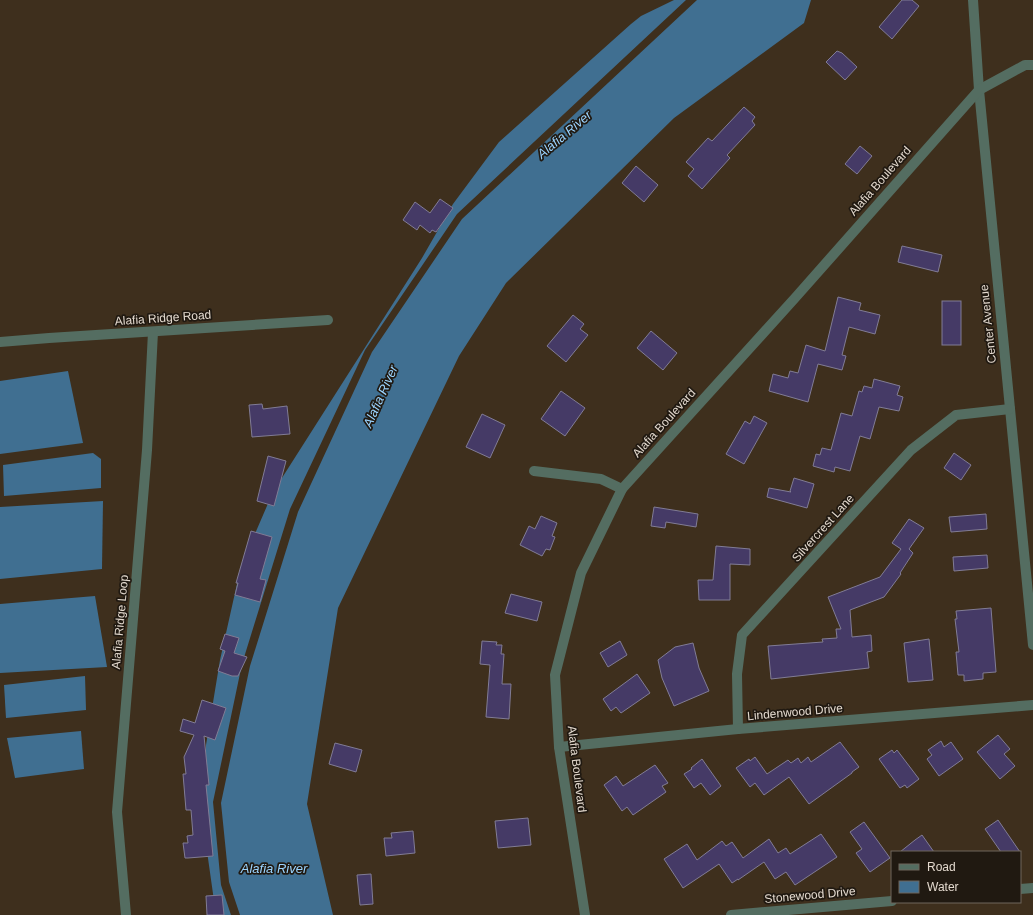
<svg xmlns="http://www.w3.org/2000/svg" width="1033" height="915" font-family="Helvetica,sans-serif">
	<rect width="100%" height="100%" fill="#3e2f1d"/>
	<!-- water -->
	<g fill="#406f91">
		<polygon points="674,0 686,0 457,214 365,350 290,509 242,664 213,802 221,885 231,915 216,915 205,837 206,745 220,660 241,566 273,492 422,258 453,204 499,142 631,24 641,16"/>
		<polygon points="697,0 811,0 804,23 674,118 506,283 459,356 338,608 307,804 333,915 240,915 229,882 221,803 250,666 298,512 372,352 462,219"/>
		<polygon points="68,371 83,443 0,454 0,381"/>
		<polygon points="93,453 101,459 101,488 4,496 3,465"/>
		<polygon points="103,501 102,569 0,579 0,507"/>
		<polygon points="95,596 107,667 0,673 0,604"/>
		<polygon points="85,676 86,710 6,718 4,685"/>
		<polygon points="81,731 84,769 15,778 7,738"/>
	</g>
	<!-- building -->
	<g fill="#453a66" stroke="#817c95">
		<polygon points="902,0 912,0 919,6 892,39 879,27"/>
		<polygon points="837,51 842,53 857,67 845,80 826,62"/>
		<polygon points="744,107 755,117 752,121 755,125 727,155 730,158 702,189 688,176 694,169 686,162 708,138 712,141"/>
		<polygon points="860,146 872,156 857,174 845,164"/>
		<polygon points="636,166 658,185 644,202 622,183"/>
		<polygon points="440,199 453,208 436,232 432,230 430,233 420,225 417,230 403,220 415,202 430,213"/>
		<polygon points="902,246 942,255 938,272 898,262"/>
		<polygon points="838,297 861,303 859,310 880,315 875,334 849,327 842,355 846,356 842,370 818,364 808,402 769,391 773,374 788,378 790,371 798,373 806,345 825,351"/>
		<rect x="942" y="301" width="19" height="44"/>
		<polygon points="573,315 584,324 580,329 588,335 566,362 547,346"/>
		<polygon points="651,331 677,353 663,370 637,348"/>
		<polygon points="874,379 900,386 897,395 903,397 899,411 879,407 870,439 860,436 850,471 835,467 834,472 813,466 816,454 820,455 822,448 831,450 841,413 852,416 859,391 862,392 864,386 872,388"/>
		<polygon points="561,391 585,408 565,436 541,419"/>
		<polygon points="262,404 263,409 287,406 290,434 252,437 249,405"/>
		<polygon points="482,414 505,425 490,458 466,447"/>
		<polygon points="754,416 767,423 744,464 726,454 745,421 750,424"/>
		<polygon points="954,453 971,465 961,480 944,468"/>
		<polygon points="268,456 286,461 274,506 257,501"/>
		<polygon points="794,478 814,484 807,508 767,497 769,488 791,492 790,491"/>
		<polygon points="654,507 698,514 696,527 666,522 665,528 651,526"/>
		<polygon points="986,514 987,529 951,532 949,517"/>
		<polygon points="541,516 557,523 552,536 555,537 550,550 546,549 542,556 520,545 529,526 535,529"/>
		<polygon points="909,519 924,528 909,549 913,553 900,573 901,574 884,597 850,610 852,637 871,635 872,651 867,652 869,668 771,679 768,646 823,642 822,639 837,638 836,629 841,629 828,597 880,577 901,549 892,543"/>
		<polygon points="251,531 272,537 260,579 266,580 260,602 235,595 238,583 236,583"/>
		<polygon points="716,546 750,549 750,565 730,564 730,600 699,600 698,580 713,580"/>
		<polygon points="987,555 988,568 954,571 953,557"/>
		<polygon points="511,594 542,602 537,621 505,613"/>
		<polygon points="991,608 996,672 983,673 983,679 964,681 964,675 958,675 956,652 959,652 955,619 957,619 956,611"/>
		<polygon points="225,634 239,638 234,653 247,657 238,676 232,676 218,671 225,651 220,649"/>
		<polygon points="929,639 933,680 908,682 904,643"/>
		<polygon points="482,641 497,642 496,645 502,645 501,654 504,654 502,684 511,684 509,719 486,717 490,665 480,664"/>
		<polygon points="620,641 627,655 608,667 600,653"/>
		<polygon points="693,643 699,668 709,691 674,706 662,678 658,660 675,647"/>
		<polygon points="637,674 650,693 621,713 616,707 611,711 603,699"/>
		<polygon points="202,700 226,708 215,740 204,736 209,785 206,785 213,856 188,858 185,858 183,843 188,843 187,836 193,835 191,810 186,810 183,774 186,774 184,757 194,735 180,731 183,719 195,723"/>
		<polygon points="998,735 1010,749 1004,754 1015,766 1000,779 977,752"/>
		<polygon points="941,741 944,747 951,742 963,759 939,776 927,759 932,755 928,750"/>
		<polygon points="840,742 859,767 852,772 852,773 809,804 789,777 764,795 755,783 750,787 736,768 749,759 750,761 755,757 767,774 788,760 791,763 798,758 801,763 808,757 811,762"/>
		<polygon points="335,743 362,750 356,772 329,764"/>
		<polygon points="892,750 894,753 897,750 919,779 907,788 905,785 900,788 879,759"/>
		<polygon points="702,759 721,786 710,795 701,783 694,788 684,774 692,769 691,768"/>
		<polygon points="655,765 668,783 662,786 666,792 633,815 627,807 622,811 604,785 616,776 623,786"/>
		<polygon points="528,818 531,845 498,848 495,821"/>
		<polygon points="998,820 1020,852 1001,852 985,829"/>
		<polygon points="864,822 890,858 870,872 856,853 862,849 850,832"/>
		<polygon points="413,831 415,853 386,856 384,838 392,838 391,833"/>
		<polygon points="821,834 837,857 795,885 786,872 775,879 764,862 738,880 738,879 732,883 719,864 683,888 664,859 687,844 697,860 722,841 726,846 732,842 743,858 769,839 778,853 786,848 790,854"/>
		<polygon points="922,835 934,852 900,852 915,840"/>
		<polygon points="371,874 373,904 360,905 357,875"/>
		<polygon points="222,895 224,915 207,915 206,896"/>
	</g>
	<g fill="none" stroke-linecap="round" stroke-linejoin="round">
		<!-- minor -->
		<g stroke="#546d61" stroke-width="10">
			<polyline points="973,0 979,90 1033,645"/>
			<polyline points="0,342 49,338 328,320"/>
			<polyline points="534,471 601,479 622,489"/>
			<polyline points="738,729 737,674 742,635 911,450 956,415 1010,409"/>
			<polyline points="559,747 738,729 1033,705"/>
			<polyline points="1020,889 1033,888"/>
			<polyline points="126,915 117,812 147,450 153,332"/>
			<polyline points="585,915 559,747 555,675 581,573 622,489 795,298 979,90 1025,65 1033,65"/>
			<polyline points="731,915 892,901"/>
		</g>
	</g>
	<g text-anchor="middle" stroke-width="3.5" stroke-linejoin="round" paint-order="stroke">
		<!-- street labels -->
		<g font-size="12" fill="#e3d9ce" stroke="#201911">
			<text transform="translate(880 181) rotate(-49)" y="4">Alafia Boulevard</text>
			<text transform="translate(163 318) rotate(-4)" y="4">Alafia Ridge Road</text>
			<text transform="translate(988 324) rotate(-96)" y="4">Center Avenue</text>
			<text transform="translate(664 423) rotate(-48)" y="4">Alafia Boulevard</text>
			<text transform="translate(823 528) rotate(-48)" y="4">Silvercrest Lane</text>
			<text transform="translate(120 622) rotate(-85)" y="4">Alafia Ridge Loop</text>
			<text transform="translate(795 712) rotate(-5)" y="4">Lindenwood Drive</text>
			<text transform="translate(577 769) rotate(83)" y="4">Alafia Boulevard</text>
			<text transform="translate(810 895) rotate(-5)" y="4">Stonewood Drive</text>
		</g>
		<!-- water labels -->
		<g font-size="13" font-style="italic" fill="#9bd4ff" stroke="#201911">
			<text transform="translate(564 134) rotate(-40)" y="5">Alafia River</text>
			<text transform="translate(380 396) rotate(-66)" y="5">Alafia River</text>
			<text x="274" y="873">Alafia River</text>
		</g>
	</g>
	<!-- legend -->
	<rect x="891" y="851" width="130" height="52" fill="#201911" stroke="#6e665d"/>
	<rect x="899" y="864" width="20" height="6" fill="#546d61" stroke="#6e665d"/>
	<text x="927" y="871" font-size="12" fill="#e3d9ce">Road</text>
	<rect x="899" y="881" width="20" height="12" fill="#406f91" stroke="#6e665d"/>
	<text x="927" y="891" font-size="12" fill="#e3d9ce">Water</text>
</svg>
